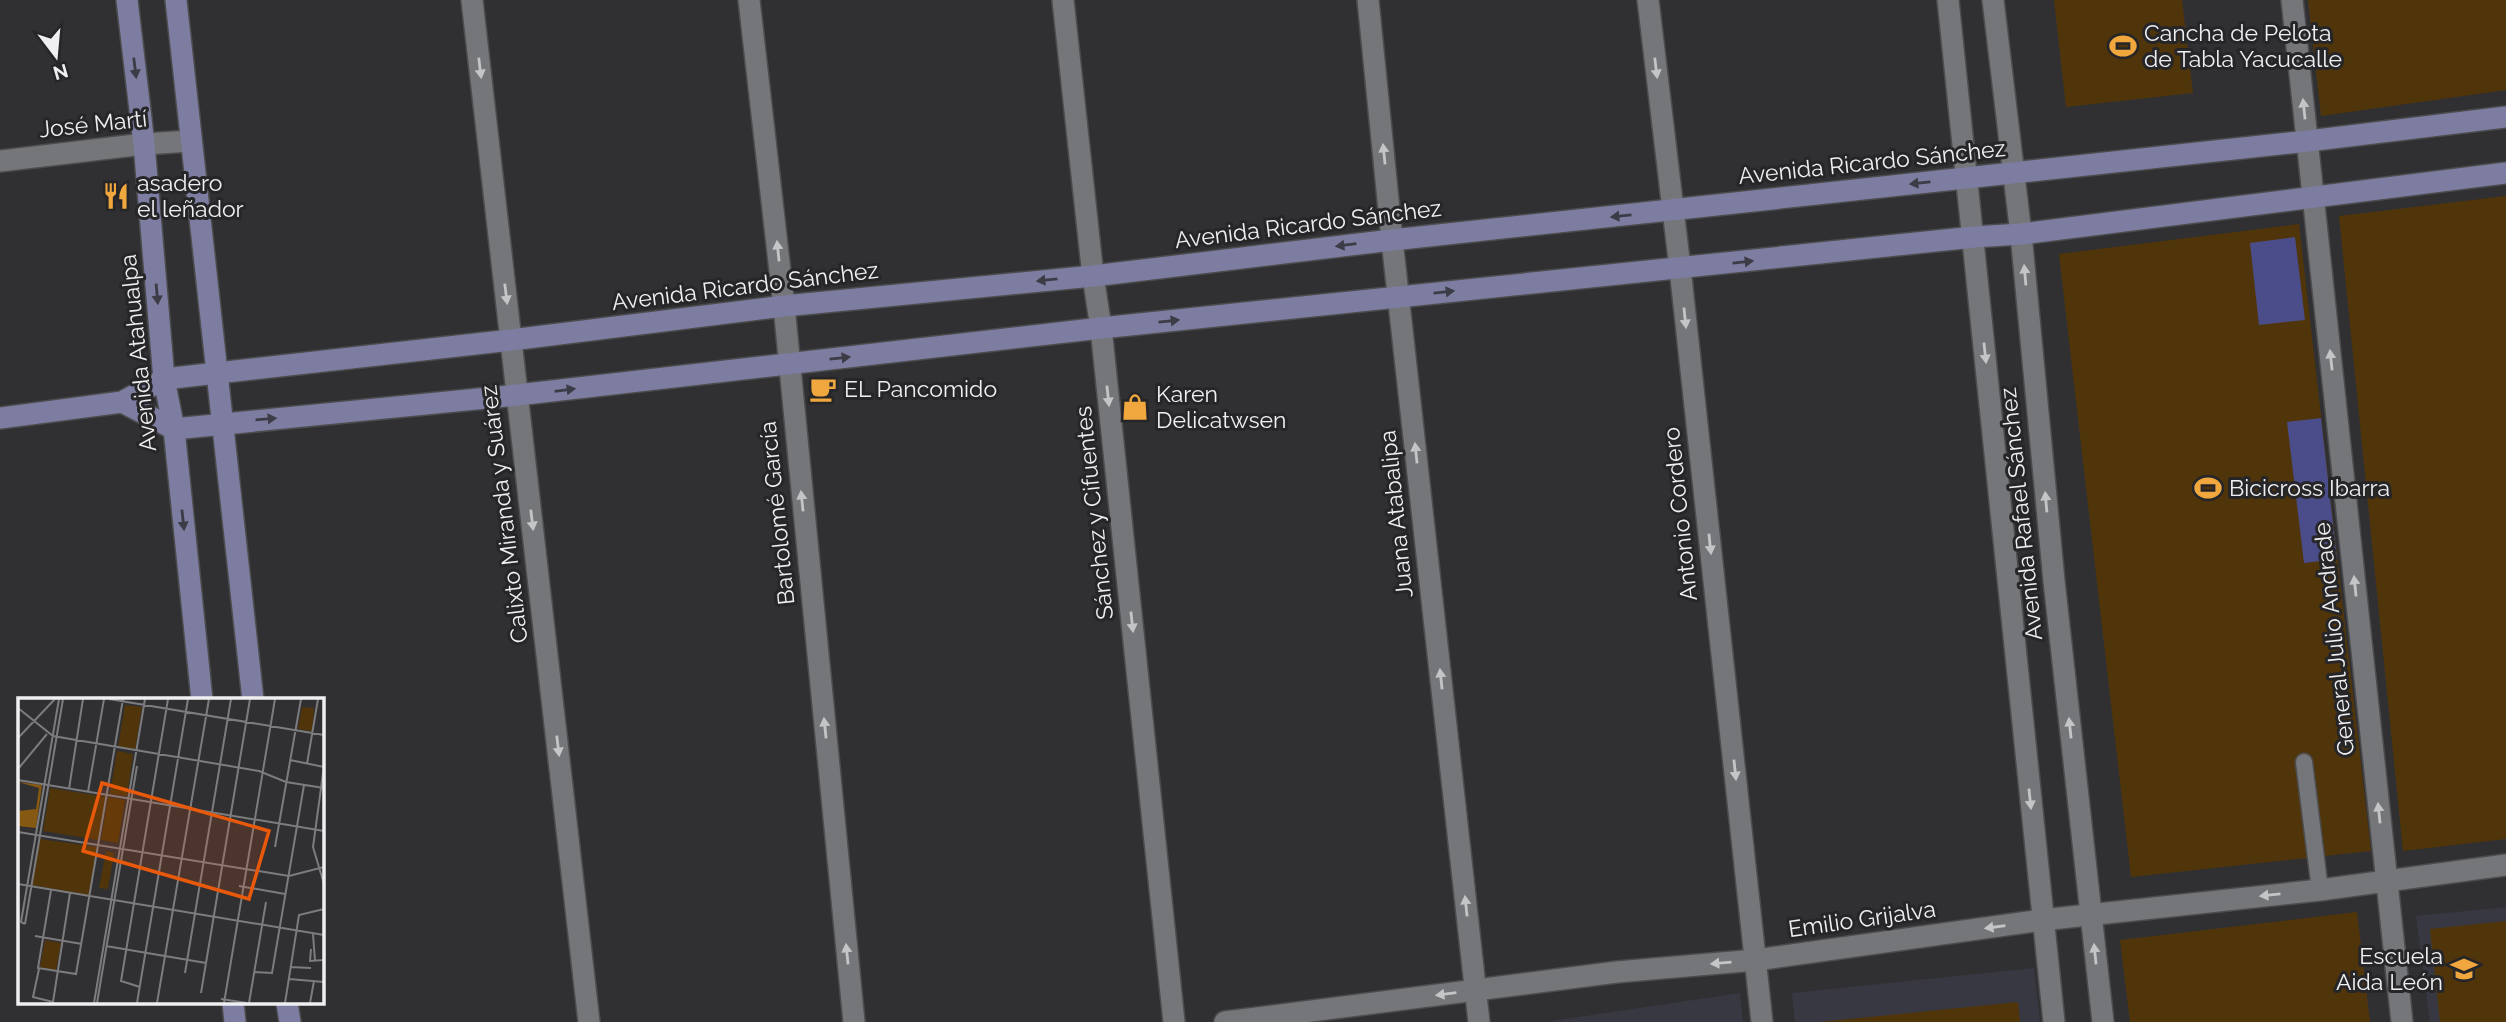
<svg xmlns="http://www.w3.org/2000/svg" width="2506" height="1022" font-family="Raleway,sans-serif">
	<rect width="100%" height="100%" fill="#303033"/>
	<!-- built -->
	<g fill="#373841">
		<polygon points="2506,907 2506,1022 2430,1022 2416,916"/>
		<polygon points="2034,968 2040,1022 1795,1022 1792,993"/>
		<polygon points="1740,993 1743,1022 1545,1022"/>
	</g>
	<!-- green -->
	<g fill="#51350a">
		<polygon points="2054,0 2182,0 2193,93 2066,107"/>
		<polygon points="2308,0 2506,0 2506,90 2321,116"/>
		<polygon points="2506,196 2506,839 2403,851 2339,216"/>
		<polygon points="2299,224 2371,851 2131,877 2059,254"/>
		<polygon points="2357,912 2370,1022 2130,1022 2120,940"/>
		<polygon points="2506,921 2506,1022 2440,1022 2430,929"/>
		<polygon points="2018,1002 2020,1022 1820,1022"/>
	</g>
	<!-- building -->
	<g fill="#4b4d8a">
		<polygon points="2295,237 2305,320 2259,325 2250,243"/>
		<polygon points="2321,418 2337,559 2304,563 2287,422"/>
	</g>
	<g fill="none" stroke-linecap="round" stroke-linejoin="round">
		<defs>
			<polyline id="service" points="2304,762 2320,890"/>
			<g id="minor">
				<polyline points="472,0 589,1022"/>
				<polyline points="749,0 784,306 854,1022"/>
				<polyline points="1063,0 1093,276 1101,328 1174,1022"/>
				<polyline points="1368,0 1392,240 1479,1022"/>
				<polyline points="1648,0 1680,268 1762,1022"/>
				<polyline points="2292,0 2402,1022"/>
				<polyline points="0,161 144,144 191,141"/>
				<polyline points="1225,1022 1617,972 1756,960 2042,920 2320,890 2506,865"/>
			</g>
			<g id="tertiary">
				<polyline points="1948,0 2054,1022"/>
				<polyline points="1993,0 2021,234 2054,581 2103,1022"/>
			</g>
			<g id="secondary">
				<polyline points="127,0 144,144 164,379 174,429 202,700"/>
				<polyline points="176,0 253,700"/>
				<polyline points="122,402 174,429 517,395 1101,328 1974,237 2021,234 2506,173"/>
				<polyline points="0,418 122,402 164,379 511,340 784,306 1093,276 1392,240 2308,141 2506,117"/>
				<polyline points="233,1003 235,1022"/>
				<polyline points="287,1003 290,1022"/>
			</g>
		</defs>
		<!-- service casing -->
		<use href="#service" stroke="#4c4c4e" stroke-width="19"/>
		<!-- minor casing -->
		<use href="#minor" stroke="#4c4c4e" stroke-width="24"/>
		<!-- tertiary casing -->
		<use href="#tertiary" stroke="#4c4c4e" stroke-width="24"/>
		<!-- secondary casing -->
		<use href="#secondary" stroke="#4c4c4e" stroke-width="24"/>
		<!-- service -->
		<use href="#service" stroke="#757679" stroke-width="16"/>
		<!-- minor -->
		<use href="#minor" stroke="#757679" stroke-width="21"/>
		<!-- tertiary -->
		<use href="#tertiary" stroke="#757679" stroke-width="21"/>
		<!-- secondary -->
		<use href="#secondary" stroke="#7c7da1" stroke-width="21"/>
	</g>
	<!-- one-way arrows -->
	<defs><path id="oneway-solid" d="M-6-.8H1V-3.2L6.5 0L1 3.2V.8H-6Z" transform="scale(1.75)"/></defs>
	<g fill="#3c3c47">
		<use href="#oneway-solid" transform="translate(135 68) rotate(83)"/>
		<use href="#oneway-solid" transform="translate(1920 183) rotate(174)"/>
		<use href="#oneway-solid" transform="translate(1621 216) rotate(174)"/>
		<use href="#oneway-solid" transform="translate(1346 245) rotate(173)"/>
		<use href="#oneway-solid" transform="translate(1743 262) rotate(-6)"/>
		<use href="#oneway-solid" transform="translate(1047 280) rotate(174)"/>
		<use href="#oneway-solid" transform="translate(1444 292) rotate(-6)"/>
		<use href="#oneway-solid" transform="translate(157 294) rotate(85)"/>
		<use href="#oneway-solid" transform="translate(1169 321) rotate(-6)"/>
		<use href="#oneway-solid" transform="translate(840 358) rotate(-6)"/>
		<use href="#oneway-solid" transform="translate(565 390) rotate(-7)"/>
		<use href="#oneway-solid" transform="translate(266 419) rotate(-5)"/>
		<use href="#oneway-solid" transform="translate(183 520) rotate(84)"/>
	</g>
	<g fill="#c4c5c7">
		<use href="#oneway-solid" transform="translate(480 68) rotate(83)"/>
		<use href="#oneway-solid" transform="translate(1656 68) rotate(83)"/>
		<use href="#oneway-solid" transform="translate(2304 109) rotate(-96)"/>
		<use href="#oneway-solid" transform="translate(1384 154) rotate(-96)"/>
		<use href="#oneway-solid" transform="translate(778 251) rotate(-96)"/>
		<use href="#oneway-solid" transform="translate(2025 275) rotate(-95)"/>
		<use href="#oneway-solid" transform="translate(506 294) rotate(83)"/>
		<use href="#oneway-solid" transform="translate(1685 318) rotate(84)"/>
		<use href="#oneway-solid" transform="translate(1985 353) rotate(84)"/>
		<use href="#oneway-solid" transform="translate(2331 360) rotate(-96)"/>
		<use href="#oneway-solid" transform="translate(1108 396) rotate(84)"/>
		<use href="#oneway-solid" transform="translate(1416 453) rotate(-96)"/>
		<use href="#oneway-solid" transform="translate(802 501) rotate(-96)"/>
		<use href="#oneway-solid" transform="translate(2046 502) rotate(-95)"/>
		<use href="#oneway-solid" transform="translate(532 520) rotate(83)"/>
		<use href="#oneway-solid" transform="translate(1710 544) rotate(84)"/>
		<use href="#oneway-solid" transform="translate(2355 586) rotate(-96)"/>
		<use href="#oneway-solid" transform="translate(1132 622) rotate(84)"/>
		<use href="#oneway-solid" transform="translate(1441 679) rotate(-96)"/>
		<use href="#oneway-solid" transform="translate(825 728) rotate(-96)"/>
		<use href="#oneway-solid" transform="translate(2070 728) rotate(-96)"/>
		<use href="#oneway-solid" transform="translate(558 746) rotate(83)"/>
		<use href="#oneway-solid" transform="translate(1735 770) rotate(84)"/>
		<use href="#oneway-solid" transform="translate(2030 799) rotate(84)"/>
		<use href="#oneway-solid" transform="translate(2379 813) rotate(-96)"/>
		<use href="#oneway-solid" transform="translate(2270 895) rotate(174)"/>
		<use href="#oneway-solid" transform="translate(1466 906) rotate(-96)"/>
		<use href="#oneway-solid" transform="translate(1995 927) rotate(172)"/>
		<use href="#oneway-solid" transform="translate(847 954) rotate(-96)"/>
		<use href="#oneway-solid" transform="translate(2095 954) rotate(-96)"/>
		<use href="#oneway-solid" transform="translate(1721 963) rotate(175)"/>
		<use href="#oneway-solid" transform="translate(1446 994) rotate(173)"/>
	</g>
	<!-- icons -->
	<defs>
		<symbol id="stadium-bare" viewBox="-9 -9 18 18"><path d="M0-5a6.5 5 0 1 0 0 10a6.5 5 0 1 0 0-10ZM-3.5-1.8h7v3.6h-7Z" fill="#efa73e" stroke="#262629" stroke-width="2.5" paint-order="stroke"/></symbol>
		<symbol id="restaurant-bare" viewBox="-9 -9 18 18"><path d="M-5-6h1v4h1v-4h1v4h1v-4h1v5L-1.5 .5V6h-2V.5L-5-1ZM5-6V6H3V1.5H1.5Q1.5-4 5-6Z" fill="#efa73e" stroke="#262629" stroke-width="2.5" paint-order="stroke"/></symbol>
		<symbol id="cafe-bare" viewBox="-9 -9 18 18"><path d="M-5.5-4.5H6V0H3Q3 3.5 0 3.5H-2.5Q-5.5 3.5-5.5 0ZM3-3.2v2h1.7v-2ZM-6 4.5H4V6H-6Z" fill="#efa73e" stroke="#262629" stroke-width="2.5" paint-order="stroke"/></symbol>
		<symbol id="shop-bare" viewBox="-9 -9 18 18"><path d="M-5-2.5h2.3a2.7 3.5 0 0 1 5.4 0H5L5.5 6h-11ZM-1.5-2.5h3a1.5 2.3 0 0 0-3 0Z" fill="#efa73e" stroke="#262629" stroke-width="2.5" paint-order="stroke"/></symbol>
		<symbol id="school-bare" viewBox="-9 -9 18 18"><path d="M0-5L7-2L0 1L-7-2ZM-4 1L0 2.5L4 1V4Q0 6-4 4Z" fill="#efa73e" stroke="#262629" stroke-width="2.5" paint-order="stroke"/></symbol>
	</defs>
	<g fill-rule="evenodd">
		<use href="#stadium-bare" x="2104" y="27" width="38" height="38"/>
		<use href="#restaurant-bare" x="97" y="177" width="38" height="38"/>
		<use href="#cafe-bare" x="804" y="370" width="38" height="38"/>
		<use href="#shop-bare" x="1116" y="388" width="38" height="38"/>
		<use href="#stadium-bare" x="2189" y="469" width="38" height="38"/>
		<use href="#school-bare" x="2445" y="950" width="38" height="38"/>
	</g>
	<g text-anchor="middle" stroke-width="6" stroke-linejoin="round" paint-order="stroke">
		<!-- poi labels -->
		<g font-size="23" fill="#efeff1" stroke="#262629" text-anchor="start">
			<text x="2144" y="41">Cancha de Pelota<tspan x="2144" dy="26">de Tabla Yacucalle</tspan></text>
			<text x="137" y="191">asadero<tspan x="137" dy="26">el leñador</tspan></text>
			<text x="844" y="397">EL Pancomido</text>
			<text x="1156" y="402">Karen<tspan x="1156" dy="26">Delicatwsen</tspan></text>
			<text x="2229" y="496">Bicicross Ibarra</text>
			<text x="2443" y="964" text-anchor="end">Escuela<tspan x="2443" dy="26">Aida León</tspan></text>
		</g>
		<!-- street labels -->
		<g font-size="23" fill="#efeff1" stroke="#262629">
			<text transform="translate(93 124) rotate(-6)" y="8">José Martí</text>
			<text transform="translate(1872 162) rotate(-6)" y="8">Avenida Ricardo Sánchez</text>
			<text transform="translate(1308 224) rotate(-7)" y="8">Avenida Ricardo Sánchez</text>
			<text transform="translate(745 286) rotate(-7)" y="8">Avenida Ricardo Sánchez</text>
			<text transform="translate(138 353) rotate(-96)" y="8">Avenida Atahualpa</text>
			<text transform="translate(777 513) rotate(-96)" y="8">Bartolomé García</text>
			<text transform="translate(1094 513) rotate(-96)" y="8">Sánchez y Cifuentes</text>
			<text transform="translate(504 514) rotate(-97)" y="8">Calixto Miranda y Suárez</text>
			<text transform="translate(1396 514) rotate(-96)" y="8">Juana Atabalipa</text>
			<text transform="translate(1680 514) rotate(-96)" y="8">Antonio Cordero</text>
			<text transform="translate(2021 514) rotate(-96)" y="8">Avenida Rafael Sánchez</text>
			<text transform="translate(2334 639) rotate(-96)" y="8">General Julio Andrade</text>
			<text transform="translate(1862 919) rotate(-8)" y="8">Emilio Grijalva</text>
		</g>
	</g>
	<!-- overview -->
	<g transform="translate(18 698)">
		<rect width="306" height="306" fill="#303033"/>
		<path d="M107,7L124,9L117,52L100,49ZM284,9L296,10L294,33L280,31ZM99,53L115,56L109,98L92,96ZM32,90L88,99L80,142L25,133ZM90,99L107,102L100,145L83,142ZM22,141L79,149L71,197L14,187ZM88,153L96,155L90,191L81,190ZM27,242L43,245L38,272L22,269Z" fill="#51350a"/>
		<path d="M0,84L24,87L18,130L0,128V113L18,111L21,90Z" fill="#865913"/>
		<path fill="none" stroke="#7c7c7f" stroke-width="2" d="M91,1L306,37M0,10L35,38L241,73L268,84L306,90M0,40L37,1M272,62L306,69M289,66L300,1M306,68L295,149L306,186M0,71L29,36M0,82L306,133M51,91L65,1M70,94L86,1M0,134L271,178L306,169M257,149L283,1M0,186L306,237M221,188L267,196M33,192L20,270L58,276L105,1M7,226L3,224L41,1M7,226L45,1M295,236L297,263M17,238L64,246M88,248L188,265M293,251L292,263L306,262M272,269L293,270M21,271L15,299L35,304L52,195M236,274L254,275L286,87M167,275L213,1M271,281L306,284M122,289L103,283L150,1M183,295L232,1M203,301L229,305M76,305L127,1M79,305L119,68M119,305L170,1M139,305L191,1M206,305L257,1M231,305L248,204M267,305L281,217L306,211M292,305L296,283"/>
		<path fill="#e8590c" fill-opacity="0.15" stroke="#e8590c" stroke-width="3.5" d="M84,85L251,133L231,201L65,153Z"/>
		<rect width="306" height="306" fill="none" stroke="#efeff1" stroke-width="3.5"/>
	</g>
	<!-- north arrow -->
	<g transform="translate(56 56) rotate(164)" stroke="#262629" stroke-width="5" paint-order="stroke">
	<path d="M0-5L12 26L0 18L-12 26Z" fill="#efeff1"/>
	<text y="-10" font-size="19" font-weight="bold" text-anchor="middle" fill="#efeff1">N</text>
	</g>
</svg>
